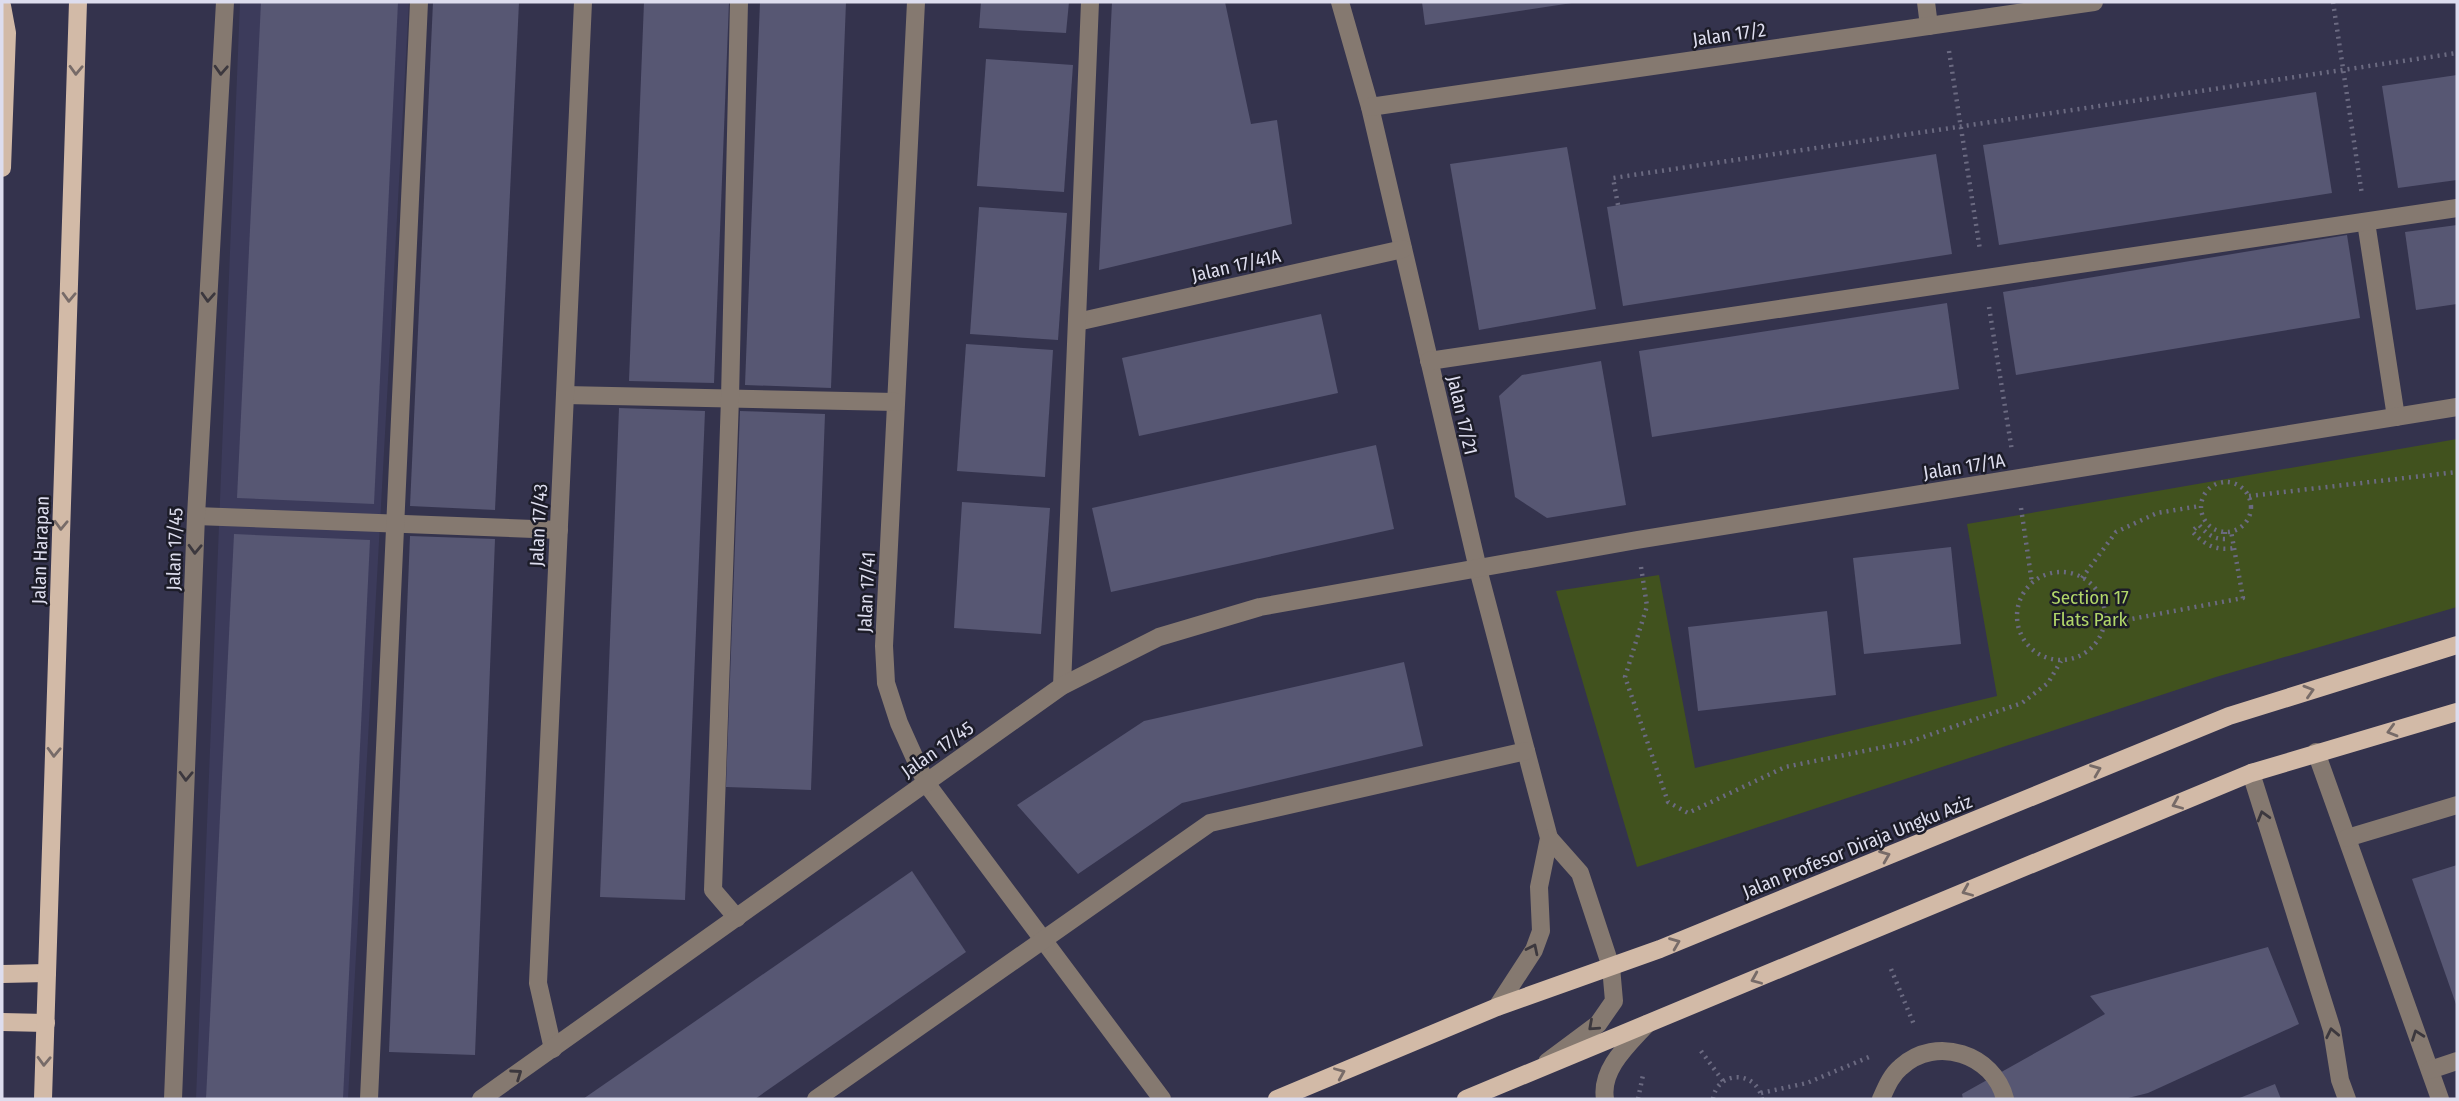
<svg xmlns="http://www.w3.org/2000/svg" width="2459" height="1101" font-family="'Fira Sans Condensed',sans-serif">
	<rect width="100%" height="100%" fill="#34334d"/>
	<!-- built -->
	<polygon fill="#3c3b5b" points="240,2 409,2 348,1099 196,1099"/>
	<!-- green -->
	<polygon fill="#41521e" points="2457,439 2457,607 2216,677 1637,867 1556,591 1659,575 1695,768 1997,696 1967,524"/>
	<!-- building -->
	<g fill="#575773">
		<polygon points="261,2 398,2 374,504 237,498"/>
		<polygon points="433,2 519,2 495,510 410,506"/>
		<polygon points="644,2 729,2 714,383 629,381"/>
		<polygon points="760,2 846,2 831,388 745,385"/>
		<polygon points="981,2 1069,2 1066,33 979,28"/>
		<polygon points="1112,2 1225,2 1251,124 1277,120 1292,224 1099,270"/>
		<polygon points="1422,2 1572,2 1572,3 1425,25"/>
		<polygon points="986,59 1073,65 1064,192 977,186"/>
		<polygon points="2457,75 2457,180 2398,188 2382,86"/>
		<polygon points="2316,92 2332,193 1999,245 1983,145"/>
		<polygon points="1567,147 1596,309 1479,330 1450,164"/>
		<polygon points="1936,154 1952,254 1623,306 1607,207"/>
		<polygon points="979,207 1067,213 1058,340 970,334"/>
		<polygon points="2457,225 2457,304 2416,310 2405,232"/>
		<polygon points="2347,235 2360,318 2016,375 2003,292"/>
		<polygon points="1947,303 1959,389 1652,437 1639,351"/>
		<polygon points="1321,314 1338,393 1139,436 1122,358"/>
		<polygon points="966,344 1053,350 1045,477 957,471"/>
		<polygon points="1601,361 1626,505 1547,518 1515,497 1499,396 1522,375"/>
		<polygon points="619,408 705,411 685,900 600,897"/>
		<polygon points="740,411 825,414 811,790 726,787"/>
		<polygon points="1376,445 1394,529 1111,592 1092,508"/>
		<polygon points="962,502 1050,508 1041,634 954,628"/>
		<polygon points="234,534 370,540 343,1099 206,1099"/>
		<polygon points="410,536 495,539 475,1055 389,1052"/>
		<polygon points="1951,547 1961,644 1864,654 1853,558"/>
		<polygon points="1827,611 1836,695 1698,711 1688,627"/>
		<polygon points="1404,662 1423,746 1182,803 1078,874 1017,805 1144,721"/>
		<polygon points="2457,865 2457,1007 2412,879"/>
		<polygon points="912,871 966,952 755,1099 583,1099"/>
		<polygon points="2268,947 2299,1024 2148,1093 2124,1099 1963,1099 1962,1094 2105,1014 2090,996"/>
		<polygon points="2275,1084 2281,1099 2237,1099"/>
	</g>
	<g fill="none" stroke-linecap="round" stroke-linejoin="round">
		<!-- path -->
		<g stroke="#6b6a81" stroke-width="4.5" stroke-dasharray="2 5" stroke-linecap="butt">
			<polyline points="2333,2 2362,195"/>
			<polyline points="1949,51 1980,250"/>
			<polyline points="1618,205 1613,178 2457,53"/>
			<polyline points="1989,307 2012,451"/>
			<circle cx="2226" cy="507" r="25"/>
			<polyline points="2249,496 2457,472"/>
			<polyline points="2021,508 2032,583"/>
			<path d="M2225,532V539C2213,539 2207,534 2199,525L2192,531C2204,545 2216,551 2234,548"/>
			<polyline points="1641,567 1647,606 1625,677 1668,802 1688,813 1785,767 1909,742 2022,703 2048,683 2061,661"/>
			<circle cx="2061" cy="616" r="44"/>
			<polyline points="2082,578 2116,532 2157,513 2200,506"/>
			<polyline points="2105,624 2243,598 2231,531"/>
			<polyline points="1891,969 1915,1027"/>
			<polyline points="1701,1051 1723,1081"/>
			<polyline points="1761,1093 1807,1083 1869,1057"/>
			<polyline points="1638,1099 1643,1075"/>
			<path d="M1713,1099C1717,1070 1757,1070 1762,1099"/>
		</g>
		<!-- minor -->
		<g stroke="#857970" stroke-width="18">
			<polyline points="916,2 884,646 886,683 899,723 926,783 1162,1099"/>
			<polyline points="1340,2 1370,107 1478,569 1549,838 1539,887 1541,931 1534,950 1497,1007"/>
			<polyline points="1926,2 1929,26"/>
			<polyline points="1370,107 2094,2"/>
			<polyline points="2366,222 2396,417"/>
			<polyline points="1077,322 1403,249"/>
			<polyline points="1429,361 2457,208"/>
			<polyline points="565,395 896,402"/>
			<polyline points="196,516 559,530"/>
			<polyline points="1062,686 1090,2"/>
			<polyline points="2316,752 2440,1099"/>
			<polyline points="2251,773 2332,1030 2340,1080 2347,1099"/>
			<polyline points="2347,838 2457,805"/>
			<polyline points="737,918 713,890 730,398 739,2"/>
			<polyline points="553,1049 538,983 583,2"/>
			<polyline points="1547,1062 1598,1024 1614,1001 1611,967 1580,873 1549,838"/>
			<polyline points="2430,1070 2457,1061"/>
			<polyline points="173,1099 196,516 225,2"/>
			<polyline points="369,1099 419,2"/>
			<polyline points="481,1099 1062,686 1159,637 1260,607 1637,540 2457,407"/>
			<polyline points="816,1099 1210,823 1526,751"/>
			<path d="M1605,1099C1600,1069 1629,1044 1647,1024"/>
			<path d="M1881,1099C1886,1088 1891,1075 1901,1067C1936,1035 1994,1054 2005,1099"/>
		</g>
		<!-- major -->
		<g stroke="#d2baa7" stroke-width="18">
			<polyline points="2,6 7,33 2,168"/>
			<polyline points="2,974 47,973"/>
			<polyline points="2,1022 46,1023"/>
			<polyline points="43,1099 78,2"/>
			<polyline points="1277,1099 1497,1007 1660,949 2229,716 2457,645"/>
			<polyline points="1466,1099 2251,773 2457,712"/>
		</g>
	</g>
	<!-- one-way arrows -->
	<defs><path id="oneway-chevron" d="M-2-3.5L2.5 0L-2 3.5" fill="none" stroke-width="1.6" stroke-linecap="round" stroke-linejoin="round" transform="scale(1.75)"/></defs>
	<g stroke="#776b68">
		<use href="#oneway-chevron" transform="translate(76 70) rotate(92)"/>
		<use href="#oneway-chevron" transform="translate(69 297) rotate(92)"/>
		<use href="#oneway-chevron" transform="translate(61 525) rotate(92)"/>
		<use href="#oneway-chevron" transform="translate(2309 691) rotate(-17)"/>
		<use href="#oneway-chevron" transform="translate(2392 731) rotate(164)"/>
		<use href="#oneway-chevron" transform="translate(54 752) rotate(92)"/>
		<use href="#oneway-chevron" transform="translate(2096 770) rotate(-22)"/>
		<use href="#oneway-chevron" transform="translate(2177 804) rotate(157)"/>
		<use href="#oneway-chevron" transform="translate(1885 856) rotate(-22)"/>
		<use href="#oneway-chevron" transform="translate(1967 891) rotate(157)"/>
		<use href="#oneway-chevron" transform="translate(1675 943) rotate(-22)"/>
		<use href="#oneway-chevron" transform="translate(1756 979) rotate(157)"/>
		<use href="#oneway-chevron" transform="translate(44 1061) rotate(92)"/>
		<use href="#oneway-chevron" transform="translate(1340 1073) rotate(-23)"/>
	</g>
	<g stroke="#3c383e">
		<use href="#oneway-chevron" transform="translate(221 70) rotate(93)"/>
		<use href="#oneway-chevron" transform="translate(208 297) rotate(93)"/>
		<use href="#oneway-chevron" transform="translate(195 549) rotate(92)"/>
		<use href="#oneway-chevron" transform="translate(186 776) rotate(92)"/>
		<use href="#oneway-chevron" transform="translate(2263 816) rotate(-106)"/>
		<use href="#oneway-chevron" transform="translate(1533 949) rotate(-64)"/>
		<use href="#oneway-chevron" transform="translate(1593 1026) rotate(138)"/>
		<use href="#oneway-chevron" transform="translate(2332 1033) rotate(-102)"/>
		<use href="#oneway-chevron" transform="translate(2417 1035) rotate(-110)"/>
		<use href="#oneway-chevron" transform="translate(517 1074) rotate(-35)"/>
	</g>
	<g text-anchor="middle" stroke-width="5" stroke-linejoin="round" paint-order="stroke">
		<!-- street labels -->
		<g font-size="19" fill="#dde" stroke="#1c1c28">
			<text transform="translate(1729 34) rotate(-8)" y="7">Jalan 17/2</text>
			<text transform="translate(1236 265) rotate(-13)" y="7">Jalan 17/41A</text>
			<text transform="translate(1463 415) rotate(77)" y="7">Jalan 17/21</text>
			<text transform="translate(1964 466) rotate(-9)" y="7">Jalan 17/1A</text>
			<text transform="translate(538 525) rotate(-87)" y="7">Jalan 17/43</text>
			<text transform="translate(174 549) rotate(-88)" y="7">Jalan 17/45</text>
			<text transform="translate(40 550) rotate(-88)" y="7">Jalan Harapan</text>
			<text transform="translate(866 592) rotate(-87)" y="7">Jalan 17/41</text>
			<text transform="translate(937 749) rotate(-35)" y="7">Jalan 17/45</text>
			<text transform="translate(1857 846) rotate(-22)" y="7">Jalan Profesor Diraja Ungku Aziz</text>
		</g>
		<!-- park labels -->
		<g font-size="19" fill="#b1d669" stroke="#1c1c28">
			<text x="2090" y="604">Section 17<tspan x="2090" dy="22">Flats Park</tspan></text>
		</g>
	</g>
	<!-- border -->
	<rect width="2459" height="1101" fill="none" stroke="#ddddee" stroke-width="7"/>
</svg>
